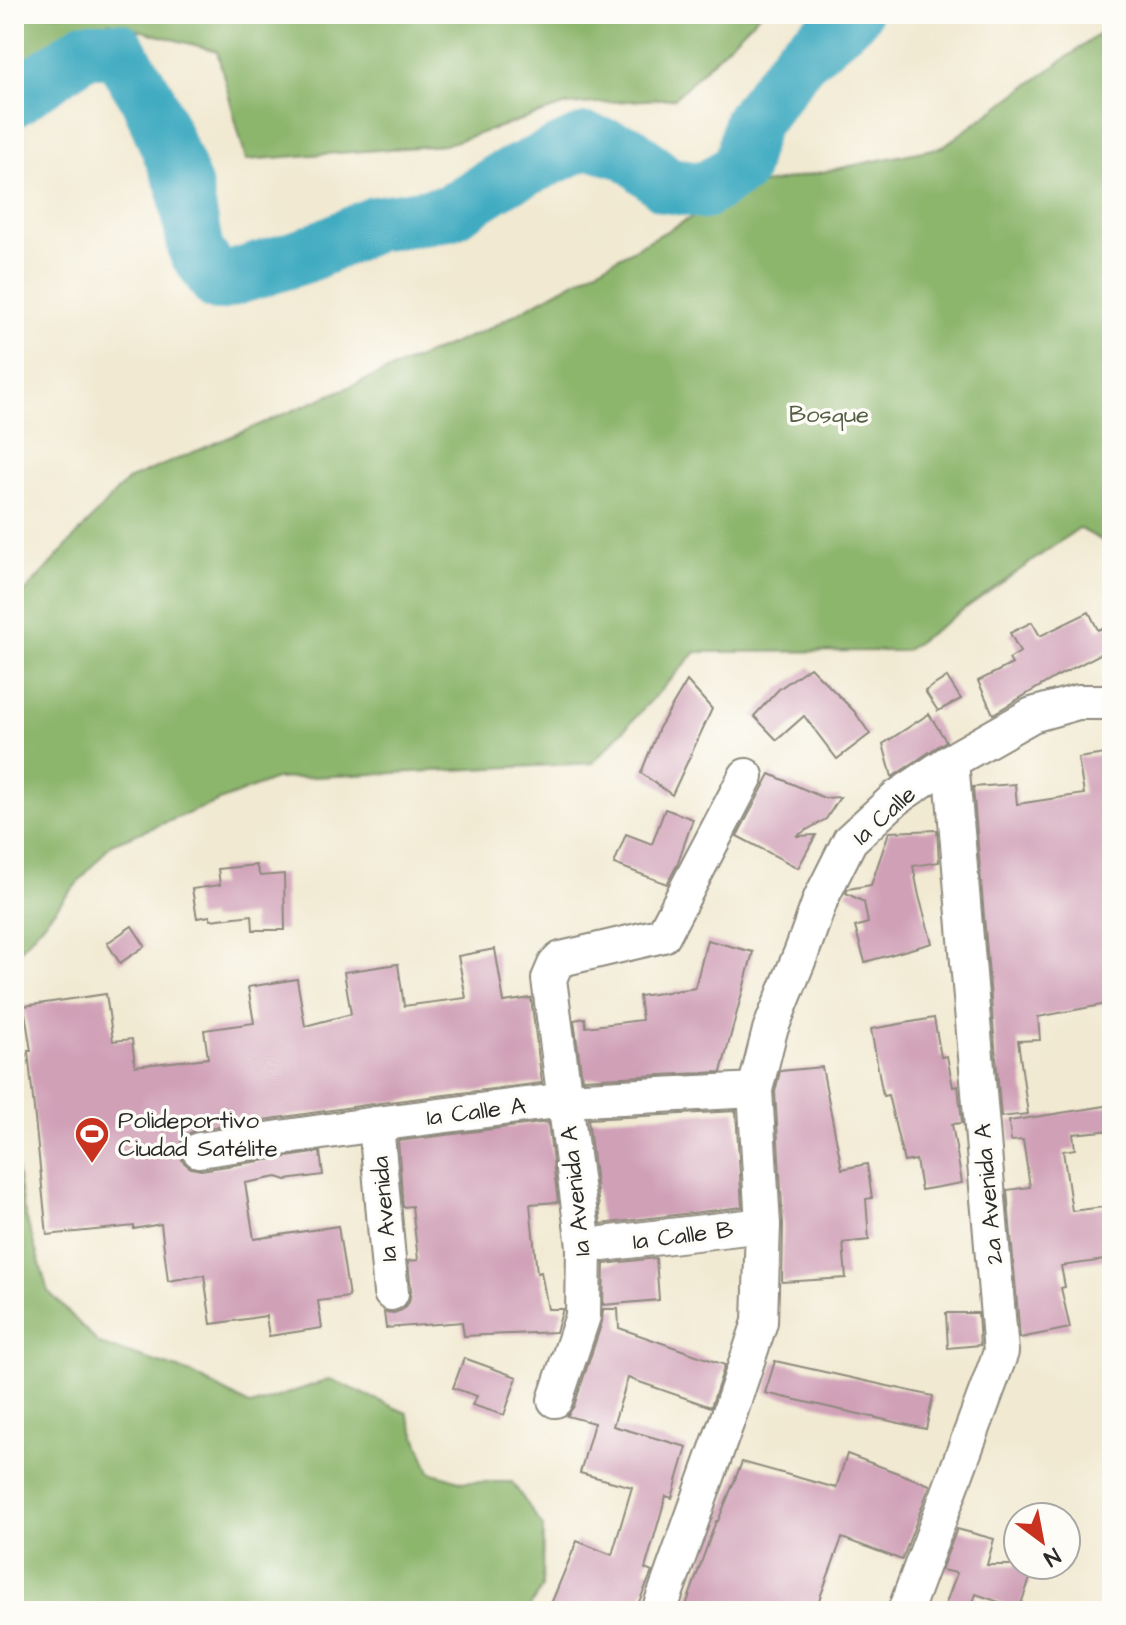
<svg xmlns="http://www.w3.org/2000/svg" width="1126" height="1625" font-family="'Architects Daughter',sans-serif">
	<rect width="100%" height="100%" fill="#fdfcf7"/>
	<filter id="ink" filterUnits="userSpaceOnUse"><feTurbulence type="fractalNoise" baseFrequency=".0125" numOctaves="2"/><feDisplacementMap in="SourceGraphic" scale="16" xChannelSelector="R" yChannelSelector="G"/><feConvolveMatrix kernelMatrix="1 2 1 2 8 2 1 2 1" color-interpolation-filters="sRGB"/></filter>
	<filter id="wash" filterUnits="userSpaceOnUse"><feTurbulence type="fractalNoise" baseFrequency=".006" numOctaves="4" result="noise"/><feDisplacementMap in="SourceGraphic" scale="32" xChannelSelector="R" yChannelSelector="G"/><feGaussianBlur stdDeviation="1.8" result="paint"/><feColorMatrix in="noise" values="0 0 0 0 0 0 0 0 0 0 0 0 0 0 0 0 0 1.4 0 .05"/><feComposite in="paint" operator="in"/></filter>
	<g filter="url(#wash)">
		<rect width="100%" height="100%" fill="#f1e9d1"/>
		<!-- forest -->
		<g fill="#8db66d" stroke="#5c704c" stroke-width="2">
			<polygon points="14,14 760,14 675,98 567,105 444,145 246,160 217,51 109,22 14,70"/>
			<polygon points="1112,25 1112,546 1079,528 905,651 696,652 593,763 275,779 111,844 14,957 14,604 127,480 490,328 745,188 942,147"/>
			<polygon points="14,1152 22,1204 48,1291 99,1344 191,1373 251,1406 330,1379 407,1413 430,1472 463,1482 512,1482 543,1527 542,1588 527,1611 14,1611"/>
		</g>
		<g fill="none" stroke-linecap="round" stroke-linejoin="round">
			<!-- river -->
			<polyline stroke="#41abc1" stroke-width="56" points="14,99 85,50 118,50 148,99 184,185 196,251 218,283 306,255 375,224 449,213 503,179 586,141 629,153 667,185 704,191 740,168 751,123 800,59 853,14"/>
		</g>
		<g id="blocks">
			<!-- building -->
			<g fill="#d0a0b7">
				<polygon points="1089,612 1098,630 1112,624 1112,648 1056,677 993,714 978,681 1012,664 1009,659 1020,652 1010,633 1032,622 1040,636"/>
				<polygon points="810,667 854,711 870,734 837,759 804,716 777,740 754,716 779,689"/>
				<polygon points="947,677 961,699 938,711 925,691"/>
				<polygon points="687,681 712,709 672,795 641,773 659,728"/>
				<polygon points="929,714 946,741 892,777 883,744"/>
				<polygon points="1112,753 1112,1003 1038,1017 1040,1040 1018,1041 1028,1114 1001,1117 973,787 1015,784 1017,804 1084,794 1078,758"/>
				<polygon points="770,774 824,798 840,797 826,819 796,836 816,835 798,868 737,836"/>
				<polygon points="665,809 693,819 677,865 667,884 614,864 626,834 652,844"/>
				<polygon points="937,830 939,862 913,866 919,896 932,943 865,962 855,927 868,923 864,902 846,893 848,889 871,885 889,832"/>
				<polygon points="256,865 260,876 284,874 285,930 253,930 252,915 210,920 210,916 197,918 192,889 220,885 218,869"/>
				<polygon points="132,926 145,946 120,963 107,943"/>
				<polygon points="707,940 753,952 721,1072 582,1079 574,1020 585,1018 586,1027 642,1020 639,996 695,988"/>
				<polygon points="495,949 504,1002 531,998 542,1083 373,1104 196,1130 187,1134 181,1142 179,1152 183,1162 191,1168 201,1170 320,1152 323,1175 286,1180 277,1177 245,1183 254,1239 338,1226 349,1297 318,1301 322,1328 269,1336 266,1316 211,1324 204,1275 168,1281 161,1224 134,1229 134,1226 47,1235 28,1051 31,1051 24,1006 106,994 113,1041 132,1039 135,1066 208,1058 204,1030 254,1023 248,987 297,979 305,1026 351,1014 344,972 398,964 404,1006 466,998 458,956"/>
				<polygon points="934,1018 941,1057 947,1056 953,1087 958,1086 962,1123 952,1124 962,1183 921,1190 916,1160 904,1162 888,1095 883,1096 871,1029"/>
				<polygon points="822,1067 842,1169 867,1164 872,1198 866,1199 869,1240 843,1243 846,1278 782,1282 783,1224 775,1092 780,1071"/>
				<polygon points="1112,1105 1112,1130 1073,1134 1075,1149 1063,1151 1072,1211 1112,1206 1112,1259 1061,1266 1065,1287 1061,1288 1070,1328 1020,1338 1007,1190 1030,1187 1023,1140 1011,1141 1009,1121"/>
				<polygon points="736,1111 742,1207 601,1224 588,1119"/>
				<polygon points="548,1122 558,1202 530,1204 537,1273 541,1272 548,1309 563,1309 556,1332 464,1336 462,1322 386,1328 384,1312 394,1313 402,1310 409,1302 411,1291 408,1261 418,1260 412,1206 403,1207 398,1141"/>
				<polygon points="656,1258 659,1300 603,1305 604,1264"/>
				<polygon points="603,1309 618,1309 619,1328 725,1365 711,1407 628,1378 613,1426 687,1447 672,1498 666,1496 645,1569 652,1572 635,1611 548,1611 577,1541 612,1555 632,1487 580,1473 594,1423 567,1416 574,1406 602,1322"/>
				<polygon points="946,1313 978,1313 980,1345 948,1348"/>
				<polygon points="464,1358 517,1377 504,1415 472,1405 477,1396 453,1388"/>
				<polygon points="775,1361 933,1396 926,1429 765,1393"/>
				<polygon points="847,1454 930,1485 902,1560 842,1538 815,1611 684,1611 716,1521 718,1521 742,1462 836,1488"/>
				<polygon points="957,1529 994,1539 987,1565 1035,1565 1019,1609 976,1594 970,1611 943,1611 957,1573 941,1570"/>
			</g>
		</g>
	</g>
	<g filter="url(#ink)">
		<use href="#blocks" fill-opacity="0" stroke="#8e8a7e" stroke-width="2"/>
		<g fill="none" stroke-linecap="round" stroke-linejoin="round">
			<defs>
				<g id="street">
					<polyline points="376,1124 391,1293"/>
					<polyline points="199,1150 376,1124 565,1100 755,1090"/>
					<polyline points="603,1244 763,1225"/>
					<polyline points="555,1400 583,1316 584,1246 549,979 555,965 561,959 663,935 746,776"/>
					<polyline points="659,1611 727,1421 760,1322 763,1225 755,1090 770,1030 802,951 821,898 850,840 896,798 951,761 1032,715 1078,702 1112,702"/>
					<polyline points="905,1611 1001,1352 951,761"/>
				</g>
			</defs>
			<!-- street casing -->
			<use href="#street" stroke="#8e8a7e" stroke-width="38"/>
			<!-- street -->
			<use href="#street" stroke="#fff" stroke-width="34"/>
		</g>
	</g>
	<!-- icons -->
	<defs>
		<symbol id="stadium-pin" viewBox="-11 -11 22 30"><path d="M0 17L-7.5 6A9.5 9.5 0 1 1 7.5 6Z" fill="#c8321e" stroke="#fdfcf7"/><path d="M0-5a6.5 5 0 1 0 0 10a6.5 5 0 1 0 0-10ZM-3.5-1.8h7v3.6h-7Z" fill="#fff"/></symbol>
	</defs>
	<g fill-rule="evenodd">
		<use href="#stadium-pin" x="72" y="1114" width="40" height="54"/>
	</g>
	<g text-anchor="middle" stroke-width="7" stroke-linejoin="round" paint-order="stroke">
		<!-- park labels -->
		<g font-size="24" fill="#545e44" stroke="#fdfcf7">
			<text x="829" y="422">Bosque</text>
		</g>
		<!-- street labels -->
		<g font-size="24" fill="#2b2b2b" stroke="#fdfcf7">
			<text transform="translate(884 815) rotate(-42)" y="8">1a Calle</text>
			<text transform="translate(476 1111) rotate(-7)" y="8">1a Calle A</text>
			<text transform="translate(575 1191) rotate(-96)" y="8">1a Avenida A</text>
			<text transform="translate(988 1194) rotate(-95)" y="8">2a Avenida A</text>
			<text transform="translate(384 1209) rotate(-95)" y="8">1a Avenida</text>
			<text transform="translate(683 1235) rotate(-7)" y="8">1a Calle B</text>
		</g>
		<!-- poi labels -->
		<g font-size="24" fill="#2b2b2b" stroke="#fdfcf7" text-anchor="start">
			<text x="118" y="1128">Polideportivo<tspan x="118" dy="28">Ciudad Satélite</tspan></text>
		</g>
	</g>
	<!-- margin -->
	<rect width="1126" height="1625" fill="none" stroke="#fdfcf7" stroke-width="48"/>
	<!-- north arrow -->
	<g transform="translate(1042 1541) rotate(148)"><circle r="38" fill="#fdfcf7" stroke="#a9a8a5" stroke-width="2"/>
	<path d="M0-6L14 30L0 20L-14 30Z" fill="#c8321e"/>
	<text y="-12" font-size="22" font-weight="bold" text-anchor="middle" fill="#2b2b2b">N</text>
	</g>
</svg>
